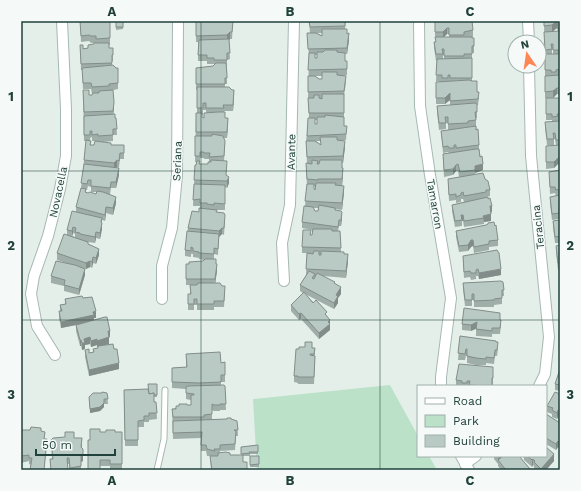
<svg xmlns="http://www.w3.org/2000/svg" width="581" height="491" font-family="'Work Sans',sans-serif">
	<rect width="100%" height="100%" fill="#e4efea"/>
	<!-- green -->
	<polygon fill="#bbe1c8" points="390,385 418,436 418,456 429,456 437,470 257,470 253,399"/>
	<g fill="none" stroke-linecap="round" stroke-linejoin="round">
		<defs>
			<polyline id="lane" points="157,470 164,439 165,390"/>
			<g id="street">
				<polyline points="419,21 420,106 430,175 451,298 441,377 441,386"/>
				<polyline points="528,21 529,42"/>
				<polyline points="529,66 531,156 549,337 545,374 539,386"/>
				<polyline points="284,281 282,243 290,205 294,21"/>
				<polyline points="162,299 162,266 172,228 177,175 178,21"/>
				<polyline points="55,355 37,326 31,294 34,276 48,236 60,189 66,156 66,109 62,21"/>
				<polyline points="461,456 469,470"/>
				<polyline points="465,464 476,456"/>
			</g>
		</defs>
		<!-- lane casing -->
		<use href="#lane" stroke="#a6b8b2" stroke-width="7"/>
		<!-- street casing -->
		<use href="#street" stroke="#a6b8b2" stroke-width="12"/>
		<!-- lane -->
		<use href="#lane" stroke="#fff" stroke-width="5"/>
		<!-- street -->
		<use href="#street" stroke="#fff" stroke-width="10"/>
	</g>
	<!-- wall -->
	<g fill="#9faea9" fill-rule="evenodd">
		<path d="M80,21L110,22V45H109V48H113V61H112V65L116,68H118V89L109,91L114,108L113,114L115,118H116L117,135H113V141L103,142L124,152V159H120L119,167H117L116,168L119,175L116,188H111L110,194H107L116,203L113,215L106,213L105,221L102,220V229L100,239L96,238L95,243L88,242V244L99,255L96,264L93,263L92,268L90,267L86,269L81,268L85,275L79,295L64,291V286L51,283V276L69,264L57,260V253L67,235V230L76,212V207L81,188L84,160L86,141H84L83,90L89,95H92L93,93L92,94L91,89H83L82,70H81L80,45L83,49L88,48L96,43H91L89,41L81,42ZM92,137V141H95L94,145H91L90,138ZM88,186L91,187V192H96V194L86,193V190H87ZM73,233L75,234V237L72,236Z"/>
		<polygon points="116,21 123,21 123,29 116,30"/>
		<path d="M309,21H346L345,29L349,40L347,54H345V61H347V75L343,76L346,82L344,96V126H347L346,140L342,141L345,147L343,163H342L343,174L342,186L344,192L342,210L335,209L342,218L341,226H339L338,231H340L341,252L344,254L348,261L346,278L323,276L335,284L341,294L338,298V303L334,309L305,294L327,316L330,326V330L319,339L301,319L299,320L291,311V305L303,293L300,291V285L306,275L307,253H302V247L311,235H312V230L302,228V222L305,206L307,186L306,170L307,163L306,141L309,118L308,98L309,55L307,39L310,33ZM317,33H322V36ZM315,55H317V58H315ZM315,76H322V79H319ZM315,120H317V124H315ZM316,141H321V145ZM314,186H316L315,190H314ZM313,208H318V211H315Z"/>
		<path d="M435,21L473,30V37H471L474,46V53H472V81L477,92L479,98L478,105H477V118H476V126L479,145V149L483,170L475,173V174L490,190V196L486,197V198L492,212H491V221L484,222V224L464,227L463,221H462V226L455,227L452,211V205L464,202L463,199H461V202L456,203V200L449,201L448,179L459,177L458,171H456L453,175L444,177L443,154L449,153L448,152L443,153L441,131L448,130V123H446V129L439,130L437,112V106L450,105V100L445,104H436V82H442L436,81L437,61H436L434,48V42H436V38H435ZM447,34H449V37H444ZM443,55H444V59H443Z"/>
		<path d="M560,21V164H558L554,168L546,169V146L556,145L555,139H554V145H547L545,128V122H552V120H546V114L559,98V94H557L553,98H545V56L544,26ZM557,28L558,32H552ZM552,50H553V54H552Z"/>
		<path d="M233,24L232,39H230L229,40L230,59L227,60V66H226L227,81V84H225V87L232,90H234V105L233,111H224L225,118L228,124L227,138H224L225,147L224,161L226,176L229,183L227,188L225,187V210H214L225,221L224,235L222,234L219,237L218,255L214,254V259L216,264L217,271L215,283L225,292L224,307H214V310H197V305H194V310H188V294H190V285H186V264H189L203,261L204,260L199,259V258L193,257V254H191V257L185,256V250L188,228L199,212L200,208V206H193L195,165H196V162H195L196,113H197V90H196V68L213,66L214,65V64H207V61H198V42H196V36ZM203,110H206V113L204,118L202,117V115H203ZM200,158H203L205,159H209V162L208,164H200Z"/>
		<polygon points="560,170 560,195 556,196 555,193 550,194 549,172"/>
		<polygon points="560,195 559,219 552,220 550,203 550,197"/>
		<polygon points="560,220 560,243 555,243 553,227 553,221"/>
		<polygon points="456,231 498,240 498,246 489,247 489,250 474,253 473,246 471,247 468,251 459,252 456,237"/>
		<polygon points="560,245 560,269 558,270 556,252 556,246"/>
		<polygon points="463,256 501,275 479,279 478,276 476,276 476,279 471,280 470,277 464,278 463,262"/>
		<polygon points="503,282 504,296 502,296 502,304 494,305 494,307 474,307 474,300 472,300 472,306 465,306 463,289 463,283"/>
		<polygon points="83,298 96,318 94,318 94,320 110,337 109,337 109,344 100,346 119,369 89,376 85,357 85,350 89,353 93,353 93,349 98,348 98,347 97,347 97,345 91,347 90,344 85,345 85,349 82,350 81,346 80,346 76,331 76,325 77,325 61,328 59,318 59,311 60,311 60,305 65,304 65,299"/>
		<polygon points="500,320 501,326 500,334 492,334 492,337 476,336 476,329 471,331 462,330 462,324"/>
		<polygon points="460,336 496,342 498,349 497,356 495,356 494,364 486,363 486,365 476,365 467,363 467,356 466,356 465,360 458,360"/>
		<polygon points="315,348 315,362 314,384 298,384 298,383 294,382 294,376 299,349"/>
		<polygon points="186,354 221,363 225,362 225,382 221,382 221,385 225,386 226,410 220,410 220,411 214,411 212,410 212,420 231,419 237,421 238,436 236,436 235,450 220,451 220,453 230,455 241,455 241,447 258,445 258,454 250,454 250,456 243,456 243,462 247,470 211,470 210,456 207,456 206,451 201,451 201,438 173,439 172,409 187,405 191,405 191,400 186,399 186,389 172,388 172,368 186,367"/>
		<polygon points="493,367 493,385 492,385 492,386 456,386 456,380"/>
		<polygon points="560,369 560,391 555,390 555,384"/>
		<polygon points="157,384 157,397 154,397 154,402 156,402 157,419 149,420 149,422 144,422 144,427 138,427 138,446 125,446 124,390 148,389"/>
		<polygon points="107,393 108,404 104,404 104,407 100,411 90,413 89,397"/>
		<polygon points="560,394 560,422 558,421 558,417 557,419 552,417 552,414 547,412 547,406"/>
		<polygon points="546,414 560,423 560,449 558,447 556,450 546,444"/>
		<polygon points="41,431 47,445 44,470 30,470 31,465 29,464 29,461 21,463 21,439"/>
		<polygon points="100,432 122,432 122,470 110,470 110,466 100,466 90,440"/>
		<polygon points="74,438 82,444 82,448 83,461 81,462 81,470 69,470 69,464 67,464 68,470 51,470 50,459 52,459 51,440"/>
		<rect x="250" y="456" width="9" height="11"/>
		<polygon points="494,456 519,456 531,470 501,470 498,466 498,464 494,459"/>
		<polygon points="522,456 546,456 554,461 546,470 536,470 534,468 534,466 533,465 532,467 524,460 524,457 524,458"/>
	</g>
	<!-- shaded-wall -->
	<g fill="#828d89">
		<polygon points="557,21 557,28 552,32 552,25"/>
		<polygon points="447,28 447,34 443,38 443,32"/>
		<polygon points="230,32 230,39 227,42 227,35"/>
		<polygon points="349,33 349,40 347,54 347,48"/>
		<polygon points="557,88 557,94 553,98 553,91"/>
		<polygon points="450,93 450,100 445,104 445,98"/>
		<polygon points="114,102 114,108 113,117 113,111"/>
		<polygon points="228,118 228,124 227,138 227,132"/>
		<polygon points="345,141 345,147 343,163 343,156"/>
		<polygon points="558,158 558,164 554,168 554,162"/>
		<polygon points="117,160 117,167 114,170 114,163"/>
		<polygon points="483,164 483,170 475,173 475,166"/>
		<polygon points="456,165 456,171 453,175 453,169"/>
		<polygon points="119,168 119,175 116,188 116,182"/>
		<polygon points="343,168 343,174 342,186 342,179"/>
		<polygon points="229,177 229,183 227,188 227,181"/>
		<polygon points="344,186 344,192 342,210 342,203"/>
		<polygon points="116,197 116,203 113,215 113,208"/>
		<polygon points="490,206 492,206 492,212 490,213"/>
		<polygon points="106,207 106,213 105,221 105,215"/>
		<polygon points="342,212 342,218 341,226 341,220"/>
		<polygon points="491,214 491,221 484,222 483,216"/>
		<polygon points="461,215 463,215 463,221 462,221"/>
		<polygon points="102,218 102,229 100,239 100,233"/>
		<polygon points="73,227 73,233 72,237 72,231"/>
		<polygon points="222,228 222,234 219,237 219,231"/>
		<polygon points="96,232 96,238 95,243 95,237"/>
		<polygon points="471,240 473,240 473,246 471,247 468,251 468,245"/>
		<polygon points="99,249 99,255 96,264 96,258"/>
		<polygon points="348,254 348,261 346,278 346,271"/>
		<polygon points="93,257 93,263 92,268 92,262"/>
		<polygon points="90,261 90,267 86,269 86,263"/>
		<polygon points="217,264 217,271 215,285 215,279"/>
		<polygon points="85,269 85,275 79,295 79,289"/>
		<polygon points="501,269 501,275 479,279 479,273"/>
		<polygon points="341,287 341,294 338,298 338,303 334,309 334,303 336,295"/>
		<polygon points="96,311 96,318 94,318 94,321 61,328 61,322"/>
		<polygon points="301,313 301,319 299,320 299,314"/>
		<polygon points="330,320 330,330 319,339 319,333"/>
		<polygon points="477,322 477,328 471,331 471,325"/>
		<polygon points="108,331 110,331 110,337 108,338"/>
		<polygon points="90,337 90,344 85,345 85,349 82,350 82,343 84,339"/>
		<polygon points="109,337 109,344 97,347 97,341"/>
		<polygon points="97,339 97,345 91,347 91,341"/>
		<rect x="80" y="340" width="1" height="6"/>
		<polygon points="119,363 119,369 89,376 89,370"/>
		<polygon points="104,399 104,407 100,411 90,413 90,409"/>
		<polygon points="558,410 558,417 557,419 557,413"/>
		<polygon points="558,441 558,447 556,450 556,444"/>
		<polygon points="83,454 83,461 81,462 81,456"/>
		<polygon points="554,454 554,461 546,470 541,470 541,469"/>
		<polygon points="500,456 502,456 502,461 498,460 498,464 498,458"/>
		<polygon points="533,459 533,465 532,467 532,460"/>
	</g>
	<!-- building -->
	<g fill="#b9cac4" stroke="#828d89">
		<polygon points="80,21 109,21 109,22 110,22 110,38 96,39 96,36 91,36 89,35 81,36"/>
		<rect x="116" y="21" width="7" height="6"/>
		<polygon points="196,21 233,21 232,32 230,32 227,35 196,36"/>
		<polygon points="309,21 345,21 345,26 310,27"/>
		<polygon points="435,21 472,21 473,30 464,32 464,35 449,35 449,28 447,28 443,32 435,32"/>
		<polygon points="544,21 560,21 560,29 558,29 557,21 552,25 544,26"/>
		<polygon points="322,29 347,29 347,34 349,33 347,48 308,49 307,33 316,33 322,36"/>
		<polygon points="560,31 560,50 553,50 553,44 551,44 552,49 545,50 544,32"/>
		<polygon points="435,37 472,37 472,38 474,38 474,46 472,46 472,54 464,54 464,56 444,56 444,49 442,49 443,54 436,54 434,42 436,42"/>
		<polygon points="229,39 230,53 227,53 227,60 214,60 214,58 207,58 207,55 198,55 199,40"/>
		<polygon points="94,43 109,43 109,48 113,48 113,55 112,55 112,63 81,64 80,45 83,45 83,49 88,48 88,45 94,44"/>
		<polygon points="325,50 337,50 337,52 345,53 345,61 347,61 347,69 308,70 309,53 315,53 315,58 317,58 317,52 323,52"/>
		<polygon points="545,54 560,54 560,73 559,73 559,69 556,70 556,72 551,72 551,70 545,70"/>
		<polygon points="472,58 472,78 450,78 450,75 448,75 448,78 442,78 442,75 436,75 437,59"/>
		<polygon points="216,63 226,63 227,75 227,78 225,78 225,84 196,84 196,68 213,66"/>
		<polygon points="113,65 116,68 118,68 118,83 109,84 109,86 92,87 91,83 83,83 82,68"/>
		<polygon points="322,72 337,72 337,75 346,76 344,91 308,92 308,76 315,76 319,79 322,79"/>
		<polygon points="560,75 560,94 559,95 559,88 557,88 553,91 545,92 545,76"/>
		<polygon points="469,80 472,81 477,81 477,92 479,92 478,99 450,101 450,93 445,98 436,98 436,82"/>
		<polygon points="197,87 229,87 232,90 234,90 233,105 223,105 224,108 206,108 206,103 203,103 203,108 197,108"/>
		<polygon points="83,90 89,90 89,95 92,95 93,93 99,93 99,91 113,90 114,102 113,111 84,112"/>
		<polygon points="322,94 344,94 344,113 309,113 308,98 314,98 314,95 319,95 319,98 322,99"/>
		<polygon points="546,98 560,98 560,117 560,114 557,114 558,116 552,117 552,114 546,114"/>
		<polygon points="475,103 477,104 477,112 475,112 476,120 468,121 468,123 448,124 448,117 445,117 446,123 439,123 437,106"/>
		<polygon points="218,112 225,112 225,118 228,118 227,132 196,132 196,113 202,113 202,117 204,118 204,113"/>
		<polygon points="115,114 115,118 116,118 117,129 113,129 113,135 98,136 98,134 92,135 92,131 90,131 90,135 84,135 84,116"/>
		<polygon points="325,115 344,117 344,126 347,126 346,134 307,136 308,118 315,118 315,124 317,124 317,117 325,117"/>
		<polygon points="560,121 560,140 556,140 555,133 553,133 554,139 547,139 545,122"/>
		<polygon points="476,126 476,130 478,129 479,145 456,148 456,145 454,145 454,148 449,148 448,146 443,147 441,131"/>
		<polygon points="212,134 223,136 225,141 224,156 209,157 210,153 205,153 203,152 200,152 200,156 195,156 195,136 212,136"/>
		<polygon points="320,137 337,137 337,140 345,141 343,156 307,157 306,141 315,141 321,145"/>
		<polygon points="86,140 91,141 90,145 94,145 95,141 111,143 111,145 124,145 124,153 120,153 119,161 117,160 114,163 84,160"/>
		<polygon points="560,145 560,158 558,158 554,162 546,162 546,146"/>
		<polygon points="476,149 479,149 480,157 482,156 483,164 475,166 475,170 460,172 458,164 456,165 453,169 444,170 443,154"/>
		<polygon points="211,160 227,161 226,175 229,177 227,181 194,180 195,165 196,165 197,161 200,161 199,164 208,164 208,162 211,162"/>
		<polygon points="312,160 318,161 317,164 319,164 320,160 342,160 342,168 343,168 342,179 318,179 318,180 307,179 306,163 312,164"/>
		<polygon points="84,164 119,168 116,182 111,182 110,188 91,186 91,180 88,180 87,184 81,183"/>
		<polygon points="560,170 560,189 556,190 555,187 550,187 549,172"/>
		<polygon points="483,173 485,179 488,181 490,190 486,190 486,192 464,196 463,192 461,193 461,195 456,197 456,194 449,195 448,179"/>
		<polygon points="316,183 336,183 335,185 344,186 342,203 305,201 307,184 314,184 314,189 315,190"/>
		<polygon points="194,184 225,185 225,204 214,203 214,205 207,204 207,203 200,203 200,199 193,200"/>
		<polygon points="81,188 86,189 85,192 88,193 90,192 96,194 97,191 103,192 116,197 113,208 106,207 105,215 76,207"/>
		<polygon points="560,195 560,207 559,207 559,213 552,214 550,197"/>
		<polygon points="488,197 488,199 490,198 492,206 490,206 491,214 483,216 484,218 464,221 463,215 461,215 462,220 455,221 452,205"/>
		<polygon points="319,205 335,208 335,210 341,211 342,212 341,220 339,220 338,227 302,222 304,206 313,207 315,211 318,211"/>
		<polygon points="199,208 217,210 216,212 224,213 225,215 224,228 222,228 219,231 188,228 192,211 199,212"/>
		<polygon points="72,211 102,218 101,222 102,223 100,233 96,232 95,237 80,234 80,233 75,232 76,228 73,227 72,231 67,230"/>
		<polygon points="560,220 560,236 555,237 553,221"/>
		<polygon points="494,222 495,226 496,225 498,240 489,241 489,244 474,247 473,240 471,240 468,245 459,246 456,231 486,225 488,224 488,223"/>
		<polygon points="313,229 332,229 332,231 340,231 341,248 302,247 303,230 311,230 310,235 312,235"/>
		<polygon points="187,231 219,234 218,249 214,248 214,254 199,253 199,252 193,251 193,248 191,247 191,251 185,250"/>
		<polygon points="64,234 88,242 88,244 99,249 96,258 93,257 92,262 90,261 86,263 57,253"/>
		<polygon points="560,245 560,263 558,263 556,246"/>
		<polygon points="497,250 499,253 501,269 479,273 478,269 476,270 476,273 471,273 470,271 464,272 463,256"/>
		<polygon points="314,251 319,251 319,255 321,255 321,251 344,252 344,254 348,254 346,271 306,269 307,253 313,254"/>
		<polygon points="205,259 216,259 216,264 217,264 215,279 186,279 186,264 189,264 189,262 203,261"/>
		<polygon points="56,261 75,265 85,269 79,289 64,285 65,280 51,276"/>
		<polygon points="309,271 315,274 312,278 314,279 317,273 335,282 334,283 341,287 336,295 338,296 334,303 300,285"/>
		<polygon points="501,281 503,282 504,290 502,290 502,298 494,299 494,300 474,301 474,294 472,294 472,300 465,300 463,283"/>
		<polygon points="198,283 220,283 222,286 225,286 224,301 214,301 214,304 197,304 197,299 194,299 194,304 188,304 188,294 191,294 190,285 197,285"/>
		<polygon points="304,292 313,303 316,300 327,312 325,314 330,320 328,322 330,324 319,333 301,313 299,314 291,305"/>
		<polygon points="82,296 83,298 92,297 96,311 93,312 94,315 61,322 59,311 62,311 60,305 66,304 65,299"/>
		<polygon points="464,308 500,313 500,320 501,320 500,328 492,328 492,331 476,329 477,322 471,325 462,324"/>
		<polygon points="105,317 107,317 110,331 108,331 109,337 97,341 97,339 91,341 90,337 84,339 85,343 82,343 81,340 80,340 76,325"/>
		<polygon points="460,336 496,341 496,342 498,342 497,350 495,350 494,358 486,357 486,359 476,358 467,356 467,349 466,349 465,354 458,353"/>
		<polygon points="305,342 312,342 312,348 315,348 314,354 310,354 310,355 315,356 314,377 298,377 298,376 294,376 296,349 299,349 299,347 305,347"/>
		<polygon points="113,344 114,349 117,349 119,363 89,370 85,350 89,349 89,353 94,352 93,349 98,348 98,346"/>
		<polygon points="220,352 221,363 225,362 225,375 221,375 221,382 199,383 172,382 172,368 187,367 186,354"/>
		<polygon points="459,364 493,367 493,378 492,378 492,386 484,386 469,385 470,381 467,381 467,383 462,383 462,381 456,380"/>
		<polygon points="560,369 560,385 555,384"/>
		<polygon points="148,384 157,384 157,395 154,395 154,393 149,394"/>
		<polygon points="224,385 225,386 226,404 220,404 220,405 214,405 212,404 212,414 204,415 204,417 173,417 172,409 176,409 176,406 179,406 179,404 187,404 187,405 191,405 191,395 194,395 194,394 186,393 186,387 188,386"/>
		<polygon points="148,389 149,394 154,393 154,402 156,402 157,413 149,413 149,416 144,416 144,420 138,421 138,440 125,440 124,390"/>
		<polygon points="102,392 107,393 108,399 104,399 104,403 100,407 90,409 89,397 93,393 102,393"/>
		<polygon points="555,392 560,394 560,416 558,415 560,411 558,410 557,413 552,410 553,408 547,406"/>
		<polygon points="546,414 560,423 560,443 558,441 556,444 546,438 546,430 547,429 546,429"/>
		<polygon points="227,418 231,418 231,419 237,421 238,430 234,430 236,431 235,444 220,445 220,449 214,449 215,451 207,449 206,445 201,445 202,432 173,433 173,421 227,419"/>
		<polygon points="31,427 41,428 41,431 45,432 44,439 47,439 44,470 30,470 32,458 29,458 29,455 21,456 21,439 22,430 30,430"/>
		<polygon points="90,429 100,429 100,432 106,432 106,430 115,430 115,432 122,432 122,464 110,464 110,460 100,460 100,470 88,470 88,440 90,440"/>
		<polygon points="65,432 74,432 74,438 82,438 81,447 83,449 83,454 81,456 81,466 70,468 69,458 67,458 68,470 51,470 50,459 53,459 51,440 53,438 65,437"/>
		<polygon points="258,445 258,452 249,452 250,453 241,454 241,447"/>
		<polygon points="546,447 554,454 541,469 534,462 535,461 533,459 532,460 527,456 546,456"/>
		<polygon points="226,452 230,453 230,455 243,455 243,462 247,462 247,470 212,470 210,456 218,456 218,453"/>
		<polygon points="250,456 259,456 259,464 250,465"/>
		<polygon points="503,456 519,456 530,469 531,470 506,470 498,460"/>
	</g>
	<!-- grid -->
	<path fill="none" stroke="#21423b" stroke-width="1" stroke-opacity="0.55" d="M201,21V470M380,21V470M21,171H560M21,320H560"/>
	<g text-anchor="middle" stroke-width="3" stroke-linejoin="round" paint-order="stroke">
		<!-- street labels -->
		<g font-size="11" fill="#21423b" stroke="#f5faf8">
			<text transform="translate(291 152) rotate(-89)" y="4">Avante</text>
			<text transform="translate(177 161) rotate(-88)" y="4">Seriana</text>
			<text transform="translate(58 192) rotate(-78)" y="4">Novacella</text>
			<text transform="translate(435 204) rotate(80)" y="4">Tamarron</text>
			<text transform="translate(538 227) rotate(-96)" y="4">Teracina</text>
		</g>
	</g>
	<!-- border -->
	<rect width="581" height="491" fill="none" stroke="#f5faf8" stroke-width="44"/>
	<!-- legend -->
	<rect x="417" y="385" width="130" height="72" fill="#f5faf8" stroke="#a0b0ac"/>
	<rect x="425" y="398" width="20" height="6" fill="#ffffff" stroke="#a0b0ac"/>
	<text x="453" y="405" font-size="12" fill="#21423b">Road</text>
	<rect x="425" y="415" width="20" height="12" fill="#bbe1c8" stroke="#a0b0ac"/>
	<text x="453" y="425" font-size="12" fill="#21423b">Park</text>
	<rect x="425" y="435" width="20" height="12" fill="#b9cac4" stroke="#a0b0ac"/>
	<text x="453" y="445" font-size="12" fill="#21423b">Building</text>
	<!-- north arrow -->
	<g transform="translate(527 54) rotate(347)"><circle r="19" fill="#f5faf8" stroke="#a0b0ac"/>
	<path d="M0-3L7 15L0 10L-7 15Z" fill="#fd8654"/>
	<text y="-6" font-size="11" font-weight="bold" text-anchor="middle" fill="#21423b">N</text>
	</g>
	<!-- scale -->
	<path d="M36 449v6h79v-6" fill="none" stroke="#21423b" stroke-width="2"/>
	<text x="42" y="449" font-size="12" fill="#21423b" stroke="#f5faf8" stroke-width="3" paint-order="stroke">50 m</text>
	<rect x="22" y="22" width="537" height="447" fill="none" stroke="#21423b" stroke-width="1.5"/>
	<g font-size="13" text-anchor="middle" font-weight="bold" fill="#21423b">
		<text x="112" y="16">A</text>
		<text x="290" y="16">B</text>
		<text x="470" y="16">C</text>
		<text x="11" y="101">1</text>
		<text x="570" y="101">1</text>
		<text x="11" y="250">2</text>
		<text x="570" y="250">2</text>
		<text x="11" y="399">3</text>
		<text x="570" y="399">3</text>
		<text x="112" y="485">A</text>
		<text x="290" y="485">B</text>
		<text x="470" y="485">C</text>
	</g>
</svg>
